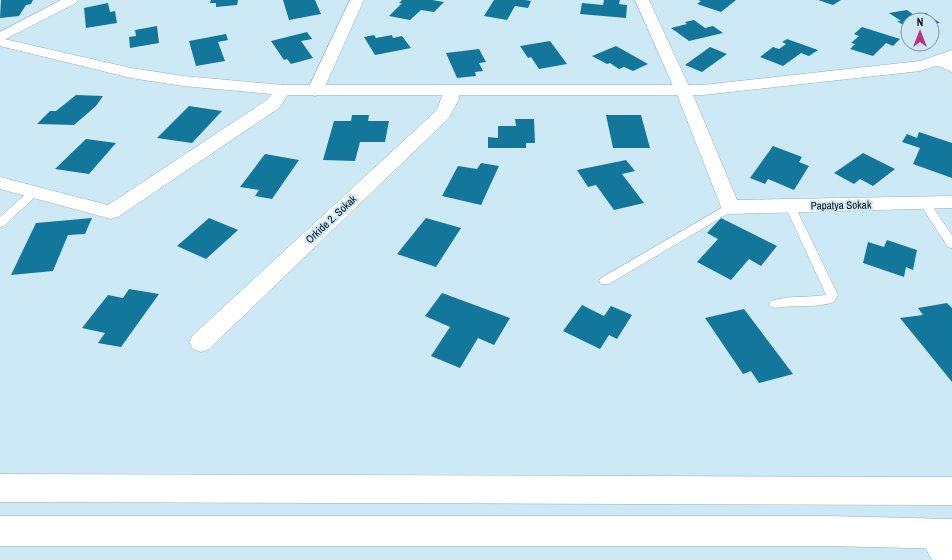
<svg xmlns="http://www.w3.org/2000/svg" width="952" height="560" font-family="'Archivo Narrow',sans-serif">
	<rect width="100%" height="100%" fill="#cee9f6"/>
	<!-- building -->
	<g fill="#12779a">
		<polygon points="1,0 33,0 31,4 26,5 19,16 0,18"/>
		<polygon points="211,0 238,0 237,5 216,7 216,3 210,3"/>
		<polygon points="283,0 315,0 321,14 289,20"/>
		<polygon points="402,0 432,0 444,2 434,12 421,10 410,20 389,16 402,3 399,3"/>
		<polygon points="494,0 525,0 531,1 528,8 515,6 507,20 484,16"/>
		<polygon points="604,0 620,0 619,4 627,5 626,18 580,14 582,3 603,5"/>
		<polygon points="698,0 736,0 721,12 697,4 701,1"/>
		<polygon points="818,0 841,0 833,5"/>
		<polygon points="108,3 110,12 115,11 117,23 86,28 84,8"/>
		<polygon points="907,10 914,15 926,13 940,23 932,24 932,20 908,20 908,27 906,27 897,21 901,21 889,13"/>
		<polygon points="694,20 705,28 713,26 723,33 689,41 671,28 687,24 685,22"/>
		<polygon points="157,26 159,43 130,48 129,37 136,36 135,30"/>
		<polygon points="862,27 900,39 893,46 886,43 873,56 850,49 855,44 851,43 859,36 854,34"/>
		<polygon points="307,32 312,39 301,41 313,58 291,64 287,59 284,60 271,41"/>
		<polygon points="226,34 228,40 218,42 225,61 196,66 189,41"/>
		<polygon points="374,35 376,38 392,35 393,38 402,36 411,48 375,55 364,37"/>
		<polygon points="787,39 818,50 809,56 801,53 783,66 760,57 773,47 779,49 786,44 782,42"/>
		<polygon points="550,41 567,64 539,69 531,57 528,58 520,46"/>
		<polygon points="616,46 648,64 633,71 624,67 619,69 610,63 607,64 592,56"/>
		<polygon points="710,47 727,54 702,72 685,65"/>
		<polygon points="479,49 486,62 479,63 483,71 475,72 476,76 457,78 446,53"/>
		<polygon points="76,95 103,96 96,106 74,125 37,124 50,111 56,111"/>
		<polygon points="189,106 222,111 192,143 157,138"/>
		<polygon points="352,115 369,115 368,121 389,121 385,142 360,142 355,161 323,160 334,121 351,121"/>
		<polygon points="606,115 641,115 650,148 613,148"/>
		<polygon points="515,119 534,119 535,143 526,143 526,148 488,148 488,137 498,138 498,126 516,126"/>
		<polygon points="919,132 952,143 952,178 913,164 920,148 902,142 907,134 917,138"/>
		<polygon points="86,139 116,143 89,174 55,169"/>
		<polygon points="773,146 802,157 799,162 809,166 794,190 768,179 765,184 750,178"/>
		<polygon points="863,153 895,169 873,186 860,179 854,184 834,173"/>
		<polygon points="265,154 299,160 272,199 255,196 259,190 240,187"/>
		<polygon points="626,160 635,171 622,174 644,203 614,210 596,185 588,187 577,170"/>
		<polygon points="481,163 499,166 481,205 442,196 458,166 477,169"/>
		<polygon points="92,218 85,234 68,235 53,271 11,275 36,223"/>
		<polygon points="209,218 238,230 206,259 177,246"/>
		<polygon points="426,218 461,228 436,267 397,254"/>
		<polygon points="721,218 777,246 761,266 749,259 731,280 697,262 718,239 707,233"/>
		<polygon points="887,240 917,250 913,270 906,267 904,277 863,263 868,242 884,247"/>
		<polygon points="129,289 159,294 121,347 98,343 105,333 82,328 108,295 123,298"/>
		<polygon points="442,293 510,318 494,345 478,338 460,368 431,356 450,327 425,316"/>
		<polygon points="947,303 952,308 952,382 900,318 923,315 918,308"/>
		<polygon points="582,305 604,316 611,306 632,315 617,339 609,335 600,349 563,331"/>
		<polygon points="744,309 793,374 759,383 751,371 743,374 705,318"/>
	</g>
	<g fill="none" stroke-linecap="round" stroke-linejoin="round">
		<defs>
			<g id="lane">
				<polygon points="34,189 38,190 39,192 38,194 4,226 0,227 0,217 30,190"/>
				<polygon points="924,199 928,200 952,235 952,248 948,247 919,203"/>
				<path d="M790,202L795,206L838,295L834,302C817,308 801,305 783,307C778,307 776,309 771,307L769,304L771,301C788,295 807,298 826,295L785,206Z"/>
				<polygon points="730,203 734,204 735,207 734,210 609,284 601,284 599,281 601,278"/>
			</g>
			<g id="street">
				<polygon points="61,0 78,0 76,3 0,42 0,32"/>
				<polygon points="350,0 364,0 323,91 321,94 315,96 309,94 307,91"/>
				<polygon points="635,0 649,0 694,97 737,200 952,196 952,208 730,214 723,212 678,97"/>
				<polygon points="939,56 952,61 952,72 934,64 931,61 934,58"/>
				<polygon points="283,85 289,87 291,90 279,108 118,217 111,219 0,189 0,177 108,205 267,100 277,87"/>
				<path d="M452,86L458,88L460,91L459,99L449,118L209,349L201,352L193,349L189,342L193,335L436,111C440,104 442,93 446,88Z"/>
				<path d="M933,519C952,528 952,540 952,560H932L918,534L922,523Z"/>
			</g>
			<g id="secondary">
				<polygon points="0,38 131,68 183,76 283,85 703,85 920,61 952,50 952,61 920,71 703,95 283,95 183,86 131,78 0,46"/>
				<polygon points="0,474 952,477 952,505 0,502"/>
				<polygon points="0,516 829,516 952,519 952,549 829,546 0,546"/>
			</g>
		</defs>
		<!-- lane casing -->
		<use href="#lane" stroke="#96afbc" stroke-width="1"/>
		<!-- street casing -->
		<use href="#street" stroke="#96afbc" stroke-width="1"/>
		<!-- secondary casing -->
		<use href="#secondary" stroke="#96afbc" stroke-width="1"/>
		<!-- lane -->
		<use href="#lane" fill="#fff" fill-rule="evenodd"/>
		<!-- street -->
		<use href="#street" fill="#fff" fill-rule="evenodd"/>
		<!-- secondary -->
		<use href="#secondary" fill="#fff" fill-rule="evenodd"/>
	</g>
	<g text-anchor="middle" stroke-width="4" stroke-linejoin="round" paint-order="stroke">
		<!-- street labels -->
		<g font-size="11" fill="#050d12" stroke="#cee9f6">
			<text transform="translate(841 205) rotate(-1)" y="4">Papatya Sokak</text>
			<text transform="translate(331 219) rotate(-43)" y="4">Orkide 2. Sokak</text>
		</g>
	</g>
	<!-- north arrow -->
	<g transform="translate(920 32)"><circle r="19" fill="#cee9f6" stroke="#7e919b"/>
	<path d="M0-3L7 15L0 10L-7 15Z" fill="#b7357e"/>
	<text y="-6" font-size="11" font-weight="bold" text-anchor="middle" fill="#050d12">N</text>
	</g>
</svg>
